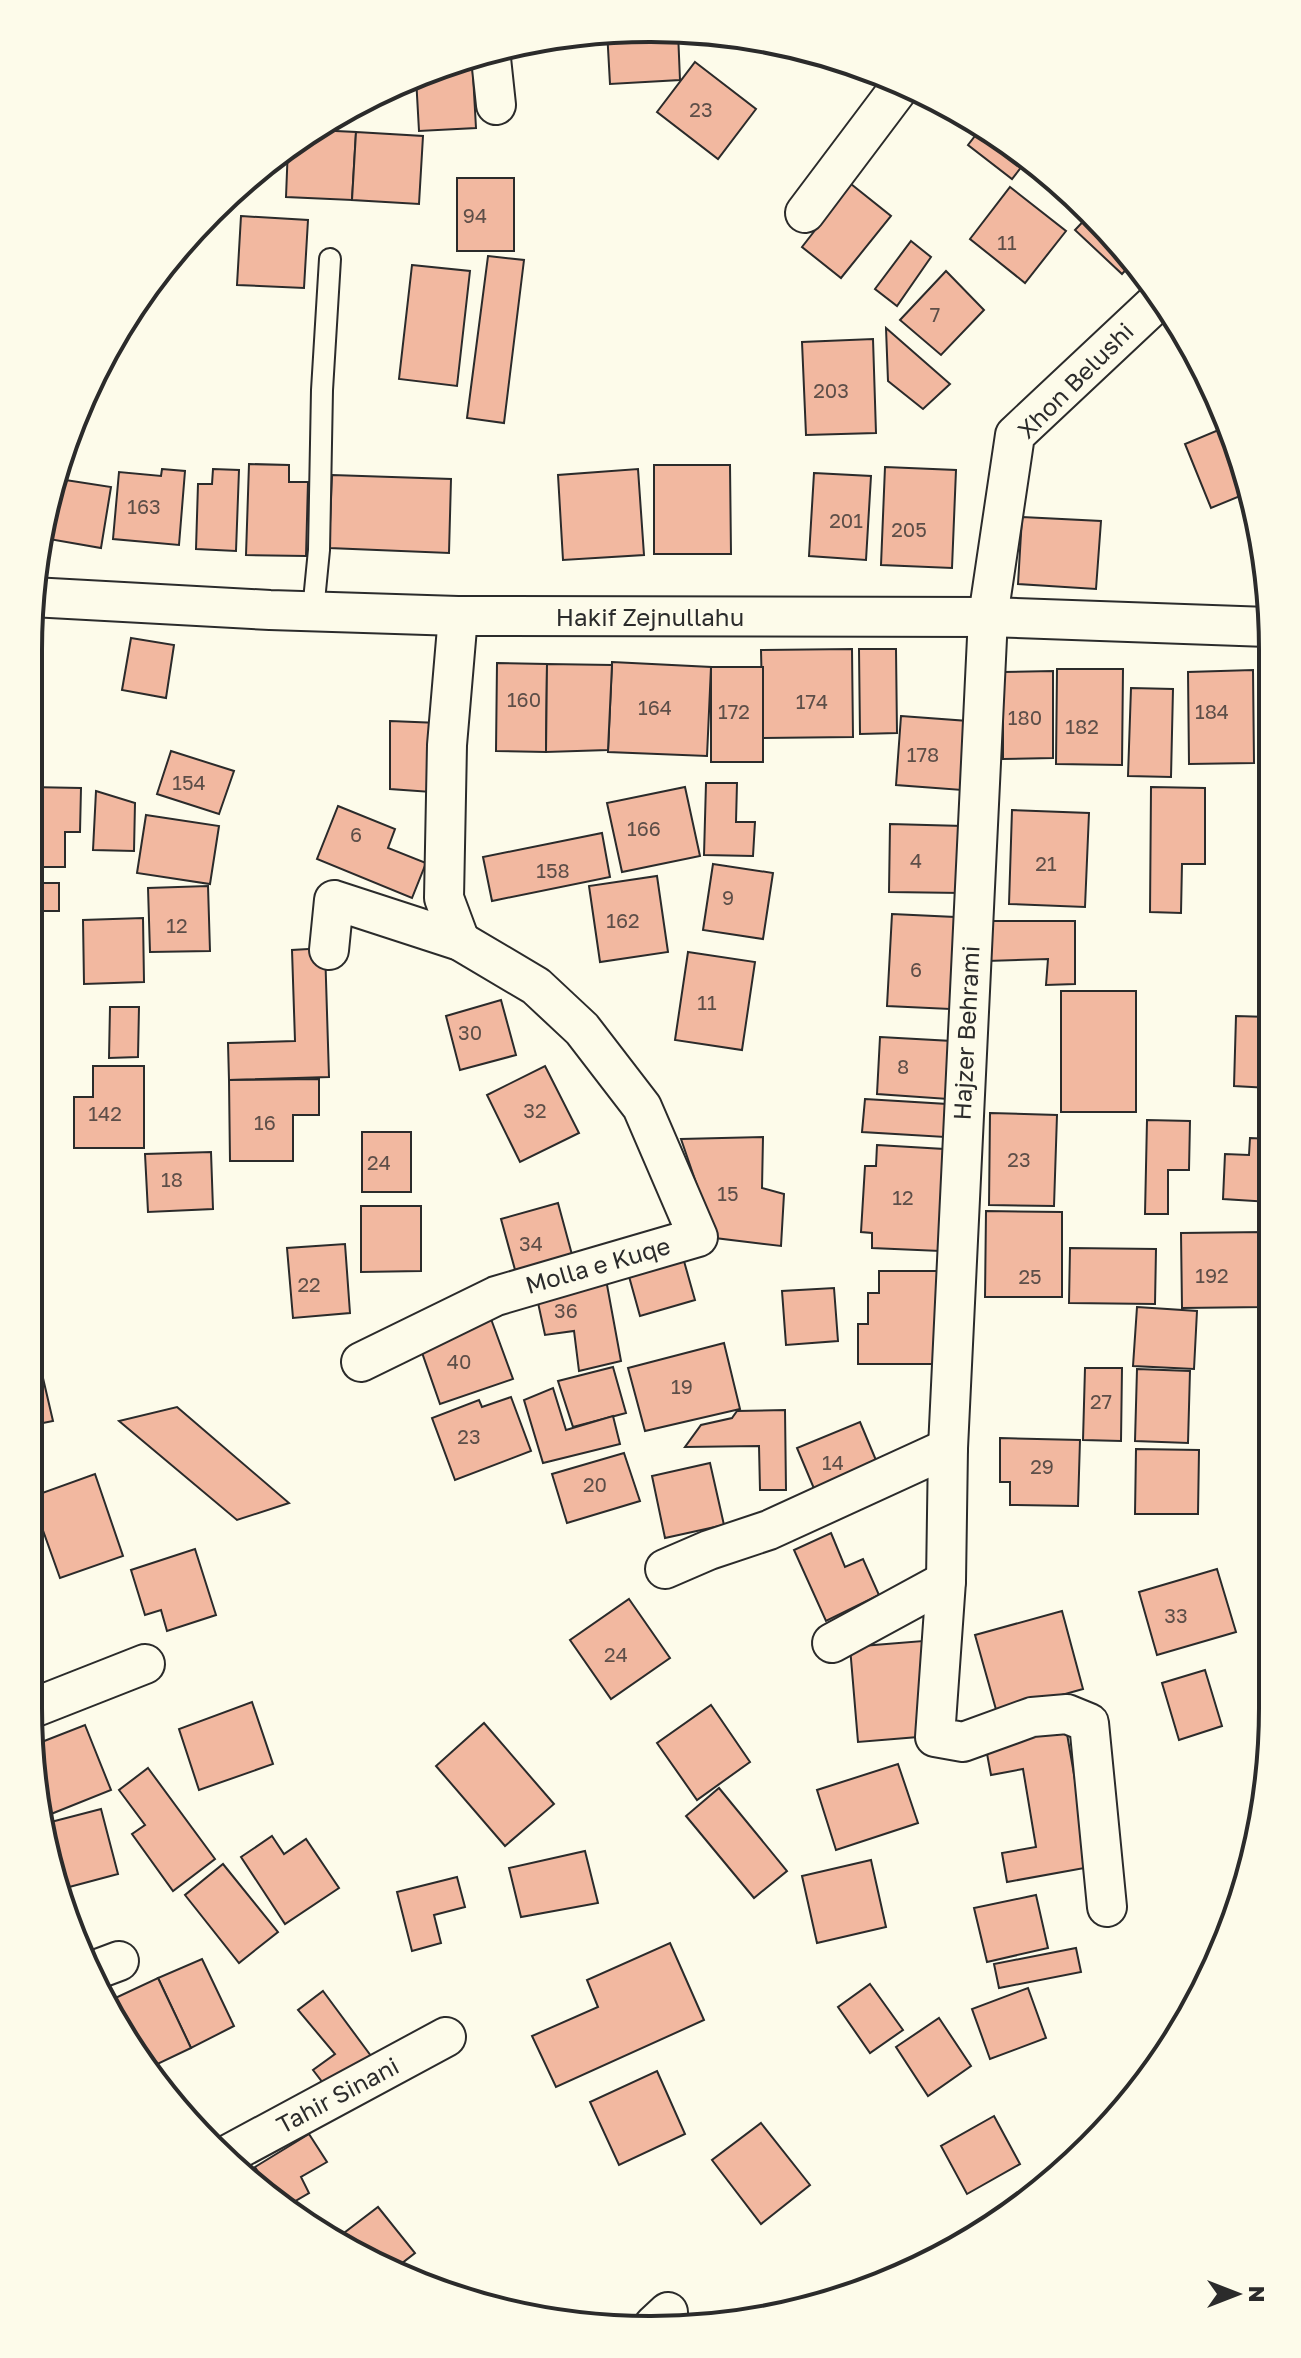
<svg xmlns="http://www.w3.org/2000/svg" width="1301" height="2358" font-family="'Golos Text',sans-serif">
	<rect width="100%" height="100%" fill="#fdfbea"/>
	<!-- building -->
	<g fill="#f2b8a0" stroke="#2b2b2b" stroke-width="2">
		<polygon points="607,30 678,32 680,80 610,84"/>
		<polygon points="472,56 476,128 419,131 416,77"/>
		<polygon points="695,62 756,109 718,159 657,112"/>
		<polygon points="982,127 1026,161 1012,179 968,145"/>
		<polygon points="315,130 356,132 352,200 286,197 288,146"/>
		<polygon points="356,132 423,136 419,204 352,200"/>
		<rect x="457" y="178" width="57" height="73"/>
		<polygon points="851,184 891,216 841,278 802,247"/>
		<polygon points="1010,187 1066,231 1025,283 970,239"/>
		<polygon points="1092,212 1133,262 1122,274 1075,230"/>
		<polygon points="241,216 308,220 304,288 237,285"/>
		<polygon points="911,241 931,257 897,306 875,289"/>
		<polygon points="488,256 524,260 504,423 467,418"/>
		<polygon points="412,265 470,271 457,386 399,379"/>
		<polygon points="946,271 984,310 941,355 900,320"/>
		<polygon points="886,328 950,384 923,409 888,381"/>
		<polygon points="873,339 876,433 806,435 802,342"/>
		<polygon points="1228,426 1240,450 1250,492 1211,508 1185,444"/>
		<polygon points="249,464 289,465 289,482 308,482 306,556 246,555"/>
		<polygon points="654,465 730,465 731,554 654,554"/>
		<polygon points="885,467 956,470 952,568 881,565"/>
		<polygon points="162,469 185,471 179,545 113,539 119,472 161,476"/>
		<polygon points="213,469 239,470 236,551 196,549 198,484 212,484"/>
		<polygon points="638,469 644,555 563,560 558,475"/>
		<polygon points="814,473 871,476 866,560 809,556"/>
		<polygon points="332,475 451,479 449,553 329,548"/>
		<polygon points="59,479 111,487 101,548 49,539"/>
		<polygon points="1022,517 1101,521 1096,589 1018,584"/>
		<polygon points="131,638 174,645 166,698 122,690"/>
		<polygon points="852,649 853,737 763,738 761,650"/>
		<polygon points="859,649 896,649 897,733 860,734"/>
		<polygon points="29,655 42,655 39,717 29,716"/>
		<polygon points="612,662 711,667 707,756 608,752"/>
		<polygon points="497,663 547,664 546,752 496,751"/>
		<polygon points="547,664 612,665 608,750 546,752"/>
		<rect x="711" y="667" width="52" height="95"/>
		<polygon points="1057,669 1123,669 1122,765 1056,764"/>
		<polygon points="1253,670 1254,763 1189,764 1188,672"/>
		<polygon points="1053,671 1053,758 1003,759 1003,672"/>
		<polygon points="1131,688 1173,689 1171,777 1128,776"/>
		<polygon points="901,716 968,721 962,790 896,785"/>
		<polygon points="390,721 439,723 431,792 390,789"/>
		<polygon points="171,751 234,771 219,814 157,794"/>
		<polygon points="706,783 737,783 736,822 755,822 753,856 704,855"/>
		<polygon points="29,787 81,788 80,832 65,832 65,867 29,867"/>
		<polygon points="685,787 700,856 622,872 607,803"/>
		<polygon points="1151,787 1205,788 1205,864 1182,864 1181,913 1150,912"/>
		<polygon points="96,791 135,803 134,851 93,850"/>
		<polygon points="338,806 395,829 388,848 426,863 412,898 317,859"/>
		<polygon points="1012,810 1089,813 1085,907 1009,904"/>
		<polygon points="146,815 219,826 210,884 137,873"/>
		<polygon points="890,824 963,826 962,893 889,892"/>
		<polygon points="602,833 610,877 492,901 483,857"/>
		<polygon points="713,864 773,873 763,939 703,930"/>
		<polygon points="657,876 668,952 600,962 589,886"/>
		<rect x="29" y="883" width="30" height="28"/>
		<polygon points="208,886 210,951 150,952 148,888"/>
		<polygon points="892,914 955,917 950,1009 887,1006"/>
		<polygon points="143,918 144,982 84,984 83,920"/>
		<polygon points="989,921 1075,921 1075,984 1046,985 1048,959 987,961"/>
		<polygon points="325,948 329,1077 229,1080 228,1043 295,1041 292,950"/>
		<polygon points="688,952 755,962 742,1050 675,1040"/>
		<rect x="1061" y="991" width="75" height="121"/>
		<polygon points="501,1000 516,1055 460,1070 446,1016"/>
		<polygon points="110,1007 139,1007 138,1057 109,1058"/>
		<polygon points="1236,1016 1269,1017 1269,1088 1234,1086"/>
		<polygon points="880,1037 952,1041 948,1099 877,1094"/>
		<polygon points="93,1066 144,1066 144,1148 74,1148 74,1097 93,1097"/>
		<polygon points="545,1066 579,1133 520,1162 487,1095"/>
		<polygon points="319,1079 319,1115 293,1115 293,1161 230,1161 229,1080"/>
		<polygon points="865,1099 947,1104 945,1137 862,1132"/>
		<polygon points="990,1113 1057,1115 1054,1206 989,1205"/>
		<polygon points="1147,1120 1190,1121 1189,1170 1168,1170 1168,1214 1145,1214"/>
		<rect x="362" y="1132" width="49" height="60"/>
		<polygon points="763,1137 762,1188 784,1194 781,1246 715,1238 681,1139"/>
		<polygon points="1250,1138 1270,1139 1270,1202 1223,1199 1225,1154 1249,1155"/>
		<polygon points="877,1145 944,1149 940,1251 872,1248 872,1233 861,1232 865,1166 876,1166"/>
		<polygon points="211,1152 213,1209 148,1212 145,1154"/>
		<polygon points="558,1203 574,1262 517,1277 501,1219"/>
		<polygon points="361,1206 421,1206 421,1271 361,1272"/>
		<polygon points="986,1211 1062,1212 1062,1297 985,1297"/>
		<polygon points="1264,1232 1264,1307 1182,1308 1181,1233"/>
		<polygon points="345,1244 350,1313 293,1318 287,1248"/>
		<polygon points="680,1247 695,1300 640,1316 625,1262"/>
		<polygon points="1070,1248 1156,1249 1155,1304 1069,1303"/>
		<polygon points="879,1271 937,1271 937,1364 858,1364 858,1324 868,1324 868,1293 879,1293"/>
		<polygon points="605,1274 621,1361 579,1371 574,1331 545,1335 535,1289"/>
		<polygon points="834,1288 838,1341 786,1345 782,1291"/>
		<polygon points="1137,1307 1197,1311 1194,1369 1133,1366"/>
		<polygon points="491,1319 513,1379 440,1404 419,1344"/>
		<polygon points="724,1343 740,1409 645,1431 628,1368"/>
		<polygon points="39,1361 53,1421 28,1426 28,1363"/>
		<polygon points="613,1367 626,1413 573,1427 558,1381"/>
		<polygon points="1085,1368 1122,1368 1121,1441 1083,1440"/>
		<polygon points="1137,1369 1190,1371 1188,1443 1135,1441"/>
		<polygon points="553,1388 566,1430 613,1416 620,1444 543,1463 524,1400"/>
		<polygon points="511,1397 531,1451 455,1480 432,1418 479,1400 482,1407"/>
		<polygon points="177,1407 289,1503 237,1520 119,1421"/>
		<polygon points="785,1410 786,1490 760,1490 759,1446 685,1447 701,1425 732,1418 737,1411"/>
		<polygon points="860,1422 878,1465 815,1491 797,1448"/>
		<polygon points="1000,1438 1080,1440 1078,1506 1010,1505 1010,1482 1000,1482"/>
		<polygon points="1136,1449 1199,1450 1198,1514 1135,1514"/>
		<polygon points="624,1453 640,1501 567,1523 552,1474"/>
		<polygon points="710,1463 724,1525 665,1538 652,1476"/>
		<polygon points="95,1474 123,1556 60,1578 31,1497"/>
		<polygon points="831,1533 845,1567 863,1559 879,1595 826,1621 794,1550"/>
		<polygon points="28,1549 31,1549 39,1586 28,1588"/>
		<polygon points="195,1549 216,1615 167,1631 161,1610 145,1615 131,1570"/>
		<polygon points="1217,1569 1236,1632 1157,1655 1139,1592"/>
		<polygon points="629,1599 670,1658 611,1699 570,1640"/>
		<polygon points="1062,1611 1083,1689 997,1713 975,1635"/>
		<polygon points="923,1641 930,1736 858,1742 850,1647"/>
		<polygon points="1205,1670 1222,1726 1179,1740 1162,1683"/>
		<polygon points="252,1702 273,1764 199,1790 179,1729"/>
		<polygon points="711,1705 750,1762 697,1800 657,1743"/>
		<polygon points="484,1723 554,1804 505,1846 436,1766"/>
		<polygon points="85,1725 111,1790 46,1816 34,1745"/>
		<polygon points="1066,1728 1090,1867 1007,1882 1002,1853 1036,1847 1023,1769 991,1775 985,1743"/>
		<polygon points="898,1764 918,1823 836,1850 817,1790"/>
		<polygon points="148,1768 215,1859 173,1891 132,1834 145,1825 119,1790"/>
		<polygon points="719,1788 787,1871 754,1898 686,1816"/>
		<polygon points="101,1809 118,1874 58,1890 47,1823"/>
		<polygon points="272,1836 284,1854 306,1839 339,1888 285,1924 241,1857"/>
		<polygon points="585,1851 598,1903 521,1917 509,1868"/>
		<polygon points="871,1860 886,1927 817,1943 802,1876"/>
		<polygon points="223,1864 278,1932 239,1963 185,1895"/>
		<polygon points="457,1877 465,1907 434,1915 441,1943 412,1951 397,1892"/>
		<polygon points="1036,1895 1048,1948 987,1962 974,1908"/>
		<polygon points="670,1943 704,2020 556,2087 532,2036 598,2007 587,1980"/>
		<polygon points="1076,1948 1081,1972 999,1988 994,1964"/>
		<polygon points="202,1959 234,2026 191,2048 158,1978"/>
		<polygon points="158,1978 191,2048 147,2069 111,2000"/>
		<polygon points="870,1984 903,2030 870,2053 838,2007"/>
		<polygon points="1028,1988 1046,2038 990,2059 972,2009"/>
		<polygon points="323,1991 374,2060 330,2092 313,2070 335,2054 298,2010"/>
		<polygon points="939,2018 971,2066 928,2096 896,2047"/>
		<polygon points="657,2071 685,2134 619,2165 590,2102"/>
		<polygon points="994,2116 1020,2164 967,2194 941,2146"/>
		<polygon points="761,2123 810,2185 761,2224 712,2160"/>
		<polygon points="309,2134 327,2162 301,2177 309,2193 285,2207 272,2195 255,2167"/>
		<polygon points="378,2207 415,2253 397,2267 336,2239"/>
	</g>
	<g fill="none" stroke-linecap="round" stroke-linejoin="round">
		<defs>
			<polyline id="service" points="313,611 319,550 322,390 330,259"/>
			<g id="minor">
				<polyline points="490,49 496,105"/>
				<polyline points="805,213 902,84"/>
				<polyline points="32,597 270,610 458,616 988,617 1268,627"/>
				<polyline points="458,616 447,745 444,898 460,941"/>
				<polyline points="329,950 334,900 460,941 536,986 582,1029 642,1107 698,1237 496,1296 361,1362"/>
				<polyline points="665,1569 709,1550 769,1530 948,1448"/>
				<polyline points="832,1643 946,1581"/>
				<polyline points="28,1710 145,1664"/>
				<polyline points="1107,1907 1089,1723 1067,1714 1032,1717 963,1742 935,1737 946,1581 948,1448 988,617 1015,435 1162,297"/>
				<polyline points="95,1970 119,1961"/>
				<polyline points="229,2154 446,2037"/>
				<polyline points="654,2325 668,2312"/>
			</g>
		</defs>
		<!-- service casing -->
		<use href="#service" stroke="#2b2b2b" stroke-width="24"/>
		<!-- minor casing -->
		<use href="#minor" stroke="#2b2b2b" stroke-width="42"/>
		<!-- service -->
		<use href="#service" stroke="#fdfbea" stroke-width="20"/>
		<!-- minor -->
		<use href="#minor" stroke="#fdfbea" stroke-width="38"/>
	</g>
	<g text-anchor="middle" stroke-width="6" stroke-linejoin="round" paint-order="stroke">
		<!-- number labels -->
		<g font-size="20" fill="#5d4e48">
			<text x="701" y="117">23</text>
			<text x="475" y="223">94</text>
			<text x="1007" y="250">11</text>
			<text x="935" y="322">7</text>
			<text x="831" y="398">203</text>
			<text x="144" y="514">163</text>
			<text x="846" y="528">201</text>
			<text x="909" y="537">205</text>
			<text x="524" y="707">160</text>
			<text x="812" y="709">174</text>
			<text x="655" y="715">164</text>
			<text x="734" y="719">172</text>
			<text x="1212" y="719">184</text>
			<text x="1025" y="725">180</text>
			<text x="1082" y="734">182</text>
			<text x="923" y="762">178</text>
			<text x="189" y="790">154</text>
			<text x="644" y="836">166</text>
			<text x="356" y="842">6</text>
			<text x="916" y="868">4</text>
			<text x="1046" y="871">21</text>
			<text x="553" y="878">158</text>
			<text x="728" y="905">9</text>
			<text x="623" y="928">162</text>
			<text x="177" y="933">12</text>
			<text x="916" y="977">6</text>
			<text x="707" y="1010">11</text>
			<text x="470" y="1040">30</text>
			<text x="903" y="1074">8</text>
			<text x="535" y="1118">32</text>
			<text x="105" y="1121">142</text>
			<text x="265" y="1130">16</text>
			<text x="1019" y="1167">23</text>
			<text x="379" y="1170">24</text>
			<text x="172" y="1187">18</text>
			<text x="728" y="1201">15</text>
			<text x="903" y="1205">12</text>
			<text x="531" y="1251">34</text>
			<text x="1212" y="1283">192</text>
			<text x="1030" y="1284">25</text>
			<text x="309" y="1292">22</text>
			<text x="566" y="1318">36</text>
			<text x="459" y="1369">40</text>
			<text x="682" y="1394">19</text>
			<text x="1101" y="1409">27</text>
			<text x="469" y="1444">23</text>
			<text x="833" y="1470">14</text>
			<text x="1042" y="1474">29</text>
			<text x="595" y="1492">20</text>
			<text x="1176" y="1623">33</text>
			<text x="616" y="1662">24</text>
		</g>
		<!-- street labels -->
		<g font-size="24" fill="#2b2b2b" stroke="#fdfbea">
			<text transform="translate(1076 381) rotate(-45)" y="8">Xhon Belushi</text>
			<text x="650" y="626">Hakif Zejnullahu</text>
			<text transform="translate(967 1033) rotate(-87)" y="8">Hajzer Behrami</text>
			<text transform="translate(598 1266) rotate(-16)" y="8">Molla e Kuqe</text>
			<text transform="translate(338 2096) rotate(-28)" y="8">Tahir Sinani</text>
		</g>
	</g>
	<!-- crop -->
	<path d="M0 0H1301V2358H0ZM650 42H651A608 608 0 0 1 1259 650V1708A608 608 0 0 1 651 2316H650A608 608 0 0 1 42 1708V650A608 608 0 0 1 650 42Z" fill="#fdfbea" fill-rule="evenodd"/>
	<path fill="none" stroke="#2b2b2b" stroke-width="4" d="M650 42H651A608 608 0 0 1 1259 650V1708A608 608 0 0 1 651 2316H650A608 608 0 0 1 42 1708V650A608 608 0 0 1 650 42Z"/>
	<!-- north arrow -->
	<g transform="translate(1237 2294) rotate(90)" stroke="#fdfbea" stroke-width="6" paint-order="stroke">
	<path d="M0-6L14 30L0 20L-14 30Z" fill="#2b2b2b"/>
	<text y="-12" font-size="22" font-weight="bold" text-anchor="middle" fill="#2b2b2b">N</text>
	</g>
</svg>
